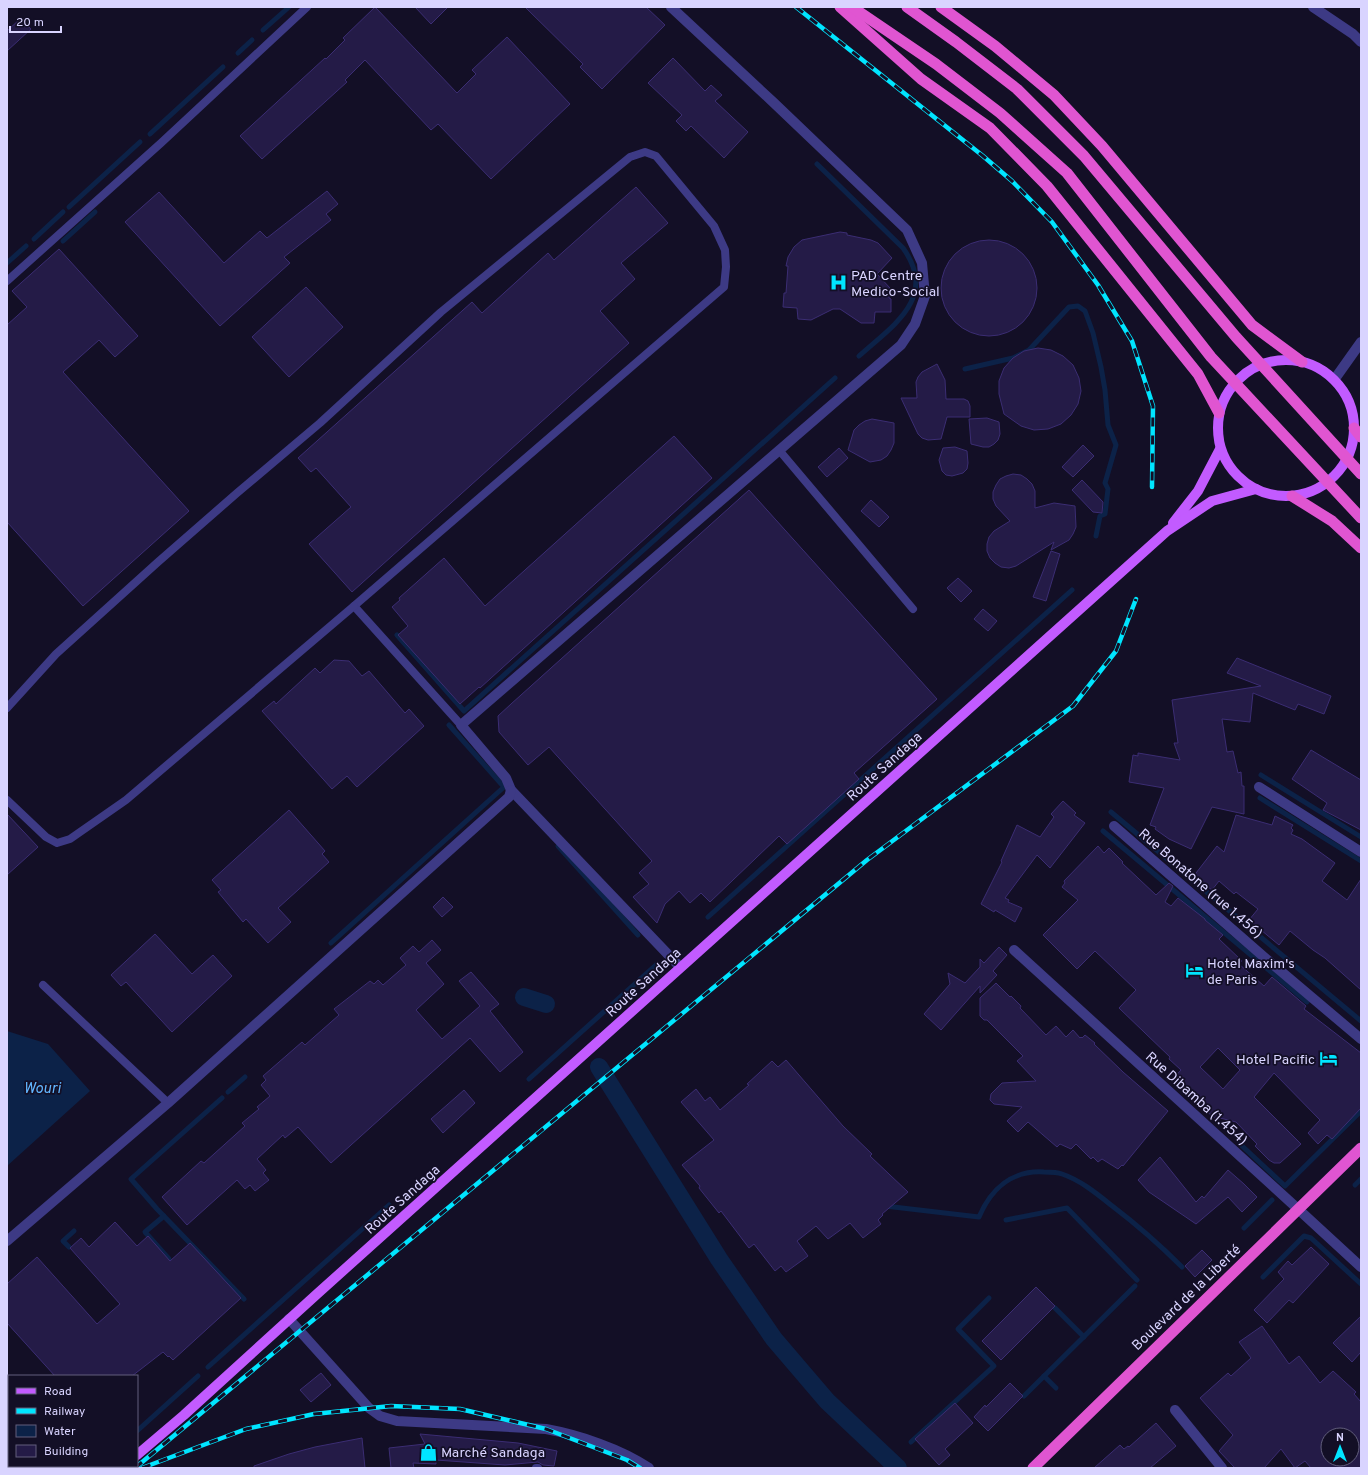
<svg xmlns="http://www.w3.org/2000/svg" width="1368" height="1475" font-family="Overpass,sans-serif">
	<rect width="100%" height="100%" fill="#130f26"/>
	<!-- water -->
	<polygon fill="#0c2248" points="7,1031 48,1044 90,1091 7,1166"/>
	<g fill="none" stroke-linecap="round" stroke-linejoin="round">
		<!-- stream -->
		<g stroke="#0c2248" stroke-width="5">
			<polyline points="263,30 289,7"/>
			<polyline points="238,53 252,40"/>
			<polyline points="150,134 223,67"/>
			<path d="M817,164L903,248C939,298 892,326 859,356"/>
			<polyline points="69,207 140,142"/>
			<polyline points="34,239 63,212"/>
			<polyline points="63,241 95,212"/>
			<polyline points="7,263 26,246"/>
			<polyline points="965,369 1013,358 1029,350 1069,307 1078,306 1085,311 1093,333 1101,367 1105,390 1108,425 1116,445 1105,483 1108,489 1105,514 1100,516 1096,536"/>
			<polyline points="397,635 464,711 835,378"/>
			<polyline points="1261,775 1361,837"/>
			<polyline points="1260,798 1361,861"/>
			<polyline points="1111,812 1361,1021"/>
			<polyline points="1103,831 1307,1002"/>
			<polyline points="558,846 638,935"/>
			<polyline points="708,917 1072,590"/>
			<polyline points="331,943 504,787 449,725"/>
			<polyline points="529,1079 657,964"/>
			<polyline points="228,1092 245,1077"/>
			<polyline points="222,1098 131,1179 157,1209 244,1299"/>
			<polyline points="1240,1144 1285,1186 1361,1111"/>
			<polyline points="1355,1185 1361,1179"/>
			<path d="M885,1206L979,1217C991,1189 1012,1170 1044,1172C1050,1172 1057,1172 1062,1174C1080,1180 1096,1193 1111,1205C1136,1224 1160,1245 1182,1267"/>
			<polyline points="164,1216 145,1232 169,1259"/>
			<polyline points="1006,1220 1067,1208 1137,1280"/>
			<polyline points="1244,1228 1272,1200"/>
			<polyline points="69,1247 63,1241 74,1231"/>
			<polyline points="1263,1277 1304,1236 1311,1238 1361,1284"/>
			<polyline points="1055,1308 1084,1337"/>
			<polyline points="208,1367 389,1205"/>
			<polyline points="1044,1376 1056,1388"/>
			<polyline points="1024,1396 1135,1286"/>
			<polyline points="137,1431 198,1376"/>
			<polyline points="911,1442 994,1366 958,1329 989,1298"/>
			<polyline points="96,1468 98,1466"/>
		</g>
		<!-- canal -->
		<g stroke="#0c2248" stroke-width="18">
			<polyline points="524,997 546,1004"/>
			<polyline points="599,1067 719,1259 774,1339 827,1401 898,1468"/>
		</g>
	</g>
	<!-- building -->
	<g fill="#241b47" stroke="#3b2d73" fill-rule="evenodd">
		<polygon points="375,7 457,93 476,74 472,70 507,37 570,104 491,179 438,124 431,130 365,60 345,80 347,82 262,159 240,136 325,58 326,59 345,40 343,38"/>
		<polygon points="415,7 448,7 431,24"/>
		<polygon points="525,7 646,7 665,25 602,89 580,67 583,64"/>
		<polygon points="20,19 31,29 7,51 7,31"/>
		<polygon points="673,58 705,91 711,85 722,95 715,101 748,132 724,158 691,126 686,131 676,121 682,115 648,83"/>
		<polygon points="636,187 668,223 621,263 635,279 600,311 629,343 352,592 309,544 351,507 316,468 311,472 298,458 472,302 482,313 548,253 554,260"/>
		<polygon points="327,191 338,204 326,214 331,220 284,257 290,263 220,326 125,222 159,192 224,263 260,231 267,238"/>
		<polygon points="840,232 847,233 847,235 871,240 878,243 892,258 877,274 890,288 889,298 891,299 891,312 875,312 874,323 861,323 840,309 833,309 811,320 798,319 797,308 783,307 784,293 786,293 788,266 786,266 788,257 794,247 802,240"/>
		<circle cx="989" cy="288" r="48"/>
		<polygon points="59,249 138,336 115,357 99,340 63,372 189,511 83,606 7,522 7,325 27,307 12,291"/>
		<polygon points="306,287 343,327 289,377 252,337"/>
		<polygon points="1038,348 1051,350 1063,356 1073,365 1079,378 1081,391 1078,404 1071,415 1061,424 1048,429 1034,430 1021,426 1004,414 999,394 999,381 1004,368 1013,358 1024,351"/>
		<polygon points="937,364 945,380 946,399 964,399 968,401 970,406 970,417 947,417 941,439 928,440 922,438 918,434 901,398 917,398 916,382 918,377 922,372"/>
		<polygon points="987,418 999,422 1000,434 998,440 994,444 989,447 983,447 971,444 969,419"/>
		<polygon points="872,419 894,423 894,443 891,450 887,456 881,460 870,462 848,450 854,430 859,425 865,421"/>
		<polygon points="674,436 712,478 480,688 479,687 460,704 398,635 408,626 392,607 400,600 399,598 444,558 485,606"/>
		<polygon points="1083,445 1094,456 1073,477 1062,467"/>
		<polygon points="955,447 967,451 968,463 967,469 963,473 952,476 946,475 942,471 939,460 943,448"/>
		<polygon points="839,448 848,458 827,477 818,467"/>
		<polygon points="1013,474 1021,475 1027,479 1032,484 1035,491 1035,508 1054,503 1075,506 1076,527 1073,534 1069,540 1051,550 1054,542 1016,566 1009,568 1001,567 995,563 990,558 987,551 987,544 989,537 994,531 1010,521 996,506 993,499 993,492 996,485 1000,479 1006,476"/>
		<polygon points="1082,480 1103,502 1102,513 1093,512 1072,490"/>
		<polygon points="749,490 937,699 854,773 859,779 787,844 779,836 710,902 701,893 690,903 679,891 665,904 657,923 633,897 649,884 639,873 652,861 549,747 528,765 499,732 498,716 511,704"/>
		<polygon points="871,500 889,517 879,527 861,511"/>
		<polygon points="1051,551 1060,554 1046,601 1033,597"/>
		<polygon points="958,578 972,591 961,602 947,588"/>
		<polygon points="983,609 997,621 988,631 974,619"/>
		<polygon points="1237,658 1331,696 1324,714 1298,704 1295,710 1253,693 1250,722 1222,719 1227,752 1233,751 1238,773 1241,772 1242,786 1244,786 1244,814 1212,807 1191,849 1169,839 1155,829 1156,827 1150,825 1164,788 1129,782 1133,755 1138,756 1138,753 1180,760 1174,743 1178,743 1172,700 1261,686 1227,673"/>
		<polygon points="334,660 349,661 362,676 369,671 405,713 409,709 424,726 357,787 347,776 332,789 262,711 274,701 276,704 315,668 320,673"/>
		<polygon points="1311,750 1361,780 1361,830 1323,810 1327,803 1292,779"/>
		<polygon points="1063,801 1076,813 1074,815 1085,823 1050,868 1037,855 1005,898 1009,900 1008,902 1022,908 1015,922 995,910 994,912 981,904 1002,862 1001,861 1017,825 1040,837 1054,817 1051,814"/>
		<polygon points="289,810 325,851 322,854 329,862 278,908 291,922 268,943 246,919 243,922 218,892 221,890 212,880"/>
		<polygon points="7,814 38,847 7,875"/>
		<polygon points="1236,815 1272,825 1275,816 1293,825 1291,828 1293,830 1291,834 1302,839 1335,863 1322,881 1347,900 1361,879 1361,990 1325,958 1313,950 1290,931 1279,945 1249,920 1258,909 1236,892 1234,894 1219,881 1212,890 1196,878 1196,873 1217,846 1224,852"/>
		<path d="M1098,846L1104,853L1109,848L1123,862L1122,863L1156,895L1169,883L1173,886L1165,902L1171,906L1178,898L1205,919V920L1223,935L1219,939L1242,961L1239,964L1264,986L1272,977L1306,1006L1304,1009L1361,1053V1108L1332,1139L1327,1135L1318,1144L1308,1133L1320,1120L1274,1073L1254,1097L1301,1144L1280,1163H1274L1269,1160L1255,1146L1257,1144L1236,1122L1220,1118L1218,1121L1205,1110L1208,1107L1187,1088L1184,1092L1171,1081L1181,1070L1169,1059L1170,1057L1119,1008L1136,990L1095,951L1077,969L1043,935L1078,900L1062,887L1065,883L1064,881ZM1218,1048L1240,1070L1223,1089L1200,1067Z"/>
		<polygon points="443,897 453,907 442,917 433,907"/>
		<polygon points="155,934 192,974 213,955 232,976 172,1032 126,982 121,986 111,975"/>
		<polygon points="432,940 441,950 426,963 444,984 416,1010 442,1039 480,1006 459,981 471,972 499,1004 490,1011 523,1052 500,1072 470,1038 331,1163 298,1127 285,1138 283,1135 257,1159 266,1170 263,1173 269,1180 255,1191 250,1185 245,1189 237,1180 187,1225 162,1197 201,1161 204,1163 245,1126 242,1123 259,1109 257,1107 270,1096 261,1085 266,1080 263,1076 302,1042 305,1045 339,1015 334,1009 370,981 374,984 378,980 383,985 406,965 400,958 413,946 419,952"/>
		<polygon points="999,947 1007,955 993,971 997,975 980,993 980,986 941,1030 924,1014 950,984 948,973 965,983 980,967 980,959 984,963"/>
		<polygon points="996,983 1010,997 1011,996 1021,1006 1020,1008 1046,1035 1056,1026 1066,1037 1073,1030 1080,1038 1081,1037 1082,1038 1085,1035 1095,1043 1094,1044 1123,1072 1168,1111 1123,1166 1122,1165 1118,1169 1102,1159 1098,1162 1093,1157 1091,1159 1076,1144 1071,1149 1060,1144 1057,1147 1028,1122 1018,1132 1007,1121 1022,1107 994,1104 990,1100 991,1094 1002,1083 1036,1081 1017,1061 1023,1056 987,1020 984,1020 980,1016 980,998"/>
		<polygon points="786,1060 843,1126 872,1154 870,1156 908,1192 882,1214 883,1215 878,1220 881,1224 863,1238 850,1223 828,1239 816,1226 797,1241 808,1256 786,1272 781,1266 775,1271 754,1244 749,1248 721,1211 719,1213 699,1188 700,1186 682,1165 714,1140 681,1102 696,1089 705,1101 710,1097 720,1110 749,1085 747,1084 772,1061 778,1067"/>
		<polygon points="464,1090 475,1103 443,1133 431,1119"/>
		<polygon points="1160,1157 1196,1202 1202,1196 1204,1198 1228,1170 1244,1184 1257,1197 1242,1212 1228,1197 1196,1224 1149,1192 1138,1180"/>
		<polygon points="115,1222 137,1246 148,1236 170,1261 190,1243 241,1298 173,1360 169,1356 168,1357 163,1352 132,1376 55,1376 7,1323 7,1284 37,1257 97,1324 120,1304 70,1248 81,1238 89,1247"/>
		<polygon points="1311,1247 1329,1264 1293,1303 1289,1300 1267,1323 1254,1310 1284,1279 1278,1272 1288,1261 1292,1265"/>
		<polygon points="1202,1250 1212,1260 1195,1277 1185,1266"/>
		<polygon points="1036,1287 1055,1306 1001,1360 982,1341"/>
		<polygon points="1361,1316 1361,1352 1352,1362 1333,1343"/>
		<path d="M1262,1326L1289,1364L1299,1356L1320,1383L1333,1371L1356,1392L1354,1394L1361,1402V1468H1311L1305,1461L1295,1468L1281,1449L1264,1468H1235L1219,1451L1233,1435L1200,1398L1228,1373L1231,1376L1251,1358L1239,1342ZM1328,1435H1352V1459H1328Z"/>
		<polygon points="321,1373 331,1385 311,1402 300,1390"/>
		<polygon points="1010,1383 1023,1396 988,1431 974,1417 985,1405 986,1407"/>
		<polygon points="955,1403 973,1423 945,1449 950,1455 939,1465 915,1439"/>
		<polygon points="1156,1423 1176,1446 1150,1468 1094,1468 1120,1445 1124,1449 1128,1446 1129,1447"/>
		<polygon points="420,1434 518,1443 557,1451 554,1466 543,1465 538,1462 505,1465 436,1460 436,1464 413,1463 414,1468 391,1468 389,1448 425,1444"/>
		<polygon points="362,1438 365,1468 254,1468 254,1466 289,1454 315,1447"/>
	</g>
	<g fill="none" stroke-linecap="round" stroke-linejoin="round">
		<!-- service -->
		<g stroke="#3d3a85" stroke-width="8">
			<polyline points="7,281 161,143 307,7"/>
			<polyline points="779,450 913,609"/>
			<polyline points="7,708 56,654 158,562 237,493 320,423 441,312 630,157 645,152 656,156 714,226 725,250 726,267 724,287 354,606 461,725"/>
			<polyline points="7,800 46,837 57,843 70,839 126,800 354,606"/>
			<polyline points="43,985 168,1103"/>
			<polyline points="536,1468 538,1468"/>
		</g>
		<!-- minor -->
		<g stroke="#3d3a85" stroke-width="10">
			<polyline points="671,7 773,102 907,230 922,263 925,296 915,324 901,345 461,725 506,778 511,790 680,967"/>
			<polyline points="1313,7 1353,34 1361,42"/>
			<polyline points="1334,380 1361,342"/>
			<polyline points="1259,787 1361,852"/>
			<polyline points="1114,826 1264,957 1361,1039"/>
			<polyline points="1014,950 1298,1209"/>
			<polyline points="7,1241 168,1103 509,797 511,790"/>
			<path d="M289,1319L369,1408L380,1416L397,1421L546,1429C579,1435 621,1449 649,1468"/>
			<polyline points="1175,1410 1222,1468"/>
		</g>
		<!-- tertiary -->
		<polyline stroke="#3d3a85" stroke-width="10" points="1298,1209 1361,1267"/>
		<!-- primary -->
		<g stroke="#c25bff" stroke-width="10">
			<circle cx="1286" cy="428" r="68"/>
			<polyline points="1173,523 1198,491 1220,449"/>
			<polyline points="137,1455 184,1415 317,1294 1167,531 1212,501 1256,489"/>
			<polyline points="121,1468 123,1466"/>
		</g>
		<!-- trunk -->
		<g stroke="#e055d1" stroke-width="11">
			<polyline points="840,7 921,79 990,128 1047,186 1198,374 1219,413"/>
			<polyline points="852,7 936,64 1000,113 1067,173 1211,357 1361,518"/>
			<polyline points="907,7 956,42 1017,89 1084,156 1236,337 1361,474"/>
			<polyline points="941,7 995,46 1054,95 1102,146 1252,325 1302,362"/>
			<polyline points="1354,428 1361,437"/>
			<polyline points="1292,496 1332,521 1361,548"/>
			<polyline points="1033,1468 1361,1148"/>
		</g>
		<defs>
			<g id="rail">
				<polyline points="796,7 983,156 1012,181 1052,222 1098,285 1132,341 1153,406 1152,487"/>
				<polyline points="135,1468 867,860 1073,706 1116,651 1136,599"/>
				<polyline points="142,1468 246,1429 314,1414 391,1406 460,1409 546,1429 627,1460 640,1468"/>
			</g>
		</defs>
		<!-- rail casing -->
		<use href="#rail" stroke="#00e5ff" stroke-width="4.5"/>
		<!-- rail -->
		<use href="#rail" stroke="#130f26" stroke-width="3" stroke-dasharray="9" stroke-linecap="butt"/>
	</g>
	<!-- icons -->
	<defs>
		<symbol id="hospital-bare" viewBox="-9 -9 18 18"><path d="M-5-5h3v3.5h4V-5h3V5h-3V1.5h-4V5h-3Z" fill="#00e5ff" stroke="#130f26" stroke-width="2.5" paint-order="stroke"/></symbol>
		<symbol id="hotel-bare" viewBox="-9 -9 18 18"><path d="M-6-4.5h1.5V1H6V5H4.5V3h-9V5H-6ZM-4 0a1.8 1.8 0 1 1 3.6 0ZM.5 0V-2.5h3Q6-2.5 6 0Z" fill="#00e5ff" stroke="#130f26" stroke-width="2.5" paint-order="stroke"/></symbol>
		<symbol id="shop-bare" viewBox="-9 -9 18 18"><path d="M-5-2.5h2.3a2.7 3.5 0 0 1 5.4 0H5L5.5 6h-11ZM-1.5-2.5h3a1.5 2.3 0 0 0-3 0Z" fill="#00e5ff" stroke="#130f26" stroke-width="2.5" paint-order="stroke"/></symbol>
	</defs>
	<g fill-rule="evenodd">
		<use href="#hospital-bare" x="826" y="270" width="25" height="25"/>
		<use href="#hotel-bare" x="1182" y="958" width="25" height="25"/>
		<use href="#hotel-bare" x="1316" y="1046" width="25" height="25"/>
		<use href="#shop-bare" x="416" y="1440" width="25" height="25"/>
	</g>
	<g text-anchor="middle" stroke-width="3.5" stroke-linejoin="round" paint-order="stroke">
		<!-- poi labels -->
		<g font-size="14" fill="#d9d4ff" stroke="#130f26" text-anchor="start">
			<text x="851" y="280">PAD Centre<tspan x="851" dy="16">Medico-Social</tspan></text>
			<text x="1207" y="968">Hotel Maxim's<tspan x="1207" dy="16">de Paris</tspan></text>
			<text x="1315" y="1064" text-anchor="end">Hotel Pacific</text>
			<text x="441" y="1457">Marché Sandaga</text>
		</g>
		<!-- street labels -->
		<g font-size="14" fill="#d9d4ff" stroke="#130f26">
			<text transform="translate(884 766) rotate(-42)" y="5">Route Sandaga</text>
			<text transform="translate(1201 883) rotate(41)" y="5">Rue Bonatone (rue 1.456)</text>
			<text transform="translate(643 982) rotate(-42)" y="5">Route Sandaga</text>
			<text transform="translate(1197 1098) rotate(42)" y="5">Rue Dibamba (1.454)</text>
			<text transform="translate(402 1199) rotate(-42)" y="5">Route Sandaga</text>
			<text transform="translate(1186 1297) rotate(-44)" y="5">Boulevard de la Liberté</text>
		</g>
		<!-- water labels -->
		<g font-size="15" font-style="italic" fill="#62b6ff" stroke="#130f26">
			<text x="42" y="1093">Wouri</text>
		</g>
	</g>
	<!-- border -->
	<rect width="1368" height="1475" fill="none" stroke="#d9d4ff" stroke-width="16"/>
	<!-- legend -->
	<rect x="8" y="1375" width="130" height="92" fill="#130f26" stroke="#625e7d"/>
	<rect x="16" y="1388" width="20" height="6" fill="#c25bff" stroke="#625e7d"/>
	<text x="44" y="1395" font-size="12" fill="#d9d4ff">Road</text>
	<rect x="16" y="1408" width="20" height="6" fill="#00e5ff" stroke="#625e7d"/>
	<text x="44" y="1415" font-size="12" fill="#d9d4ff">Railway</text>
	<rect x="16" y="1425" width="20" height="12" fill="#0c2248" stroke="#625e7d"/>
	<text x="44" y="1435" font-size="12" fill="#d9d4ff">Water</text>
	<rect x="16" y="1445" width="20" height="12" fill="#241b47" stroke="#625e7d"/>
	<text x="44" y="1455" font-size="12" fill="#d9d4ff">Building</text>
	<!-- north arrow -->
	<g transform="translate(1340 1447)"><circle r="19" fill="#130f26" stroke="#625e7d"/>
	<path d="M0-3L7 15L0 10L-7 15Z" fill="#00e5ff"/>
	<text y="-6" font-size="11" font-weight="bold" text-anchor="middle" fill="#d9d4ff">N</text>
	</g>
	<!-- scale -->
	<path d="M10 26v6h51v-6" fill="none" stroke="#d9d4ff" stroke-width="2"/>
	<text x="16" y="26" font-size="12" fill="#d9d4ff" stroke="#130f26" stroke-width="3" paint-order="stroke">20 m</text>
</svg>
